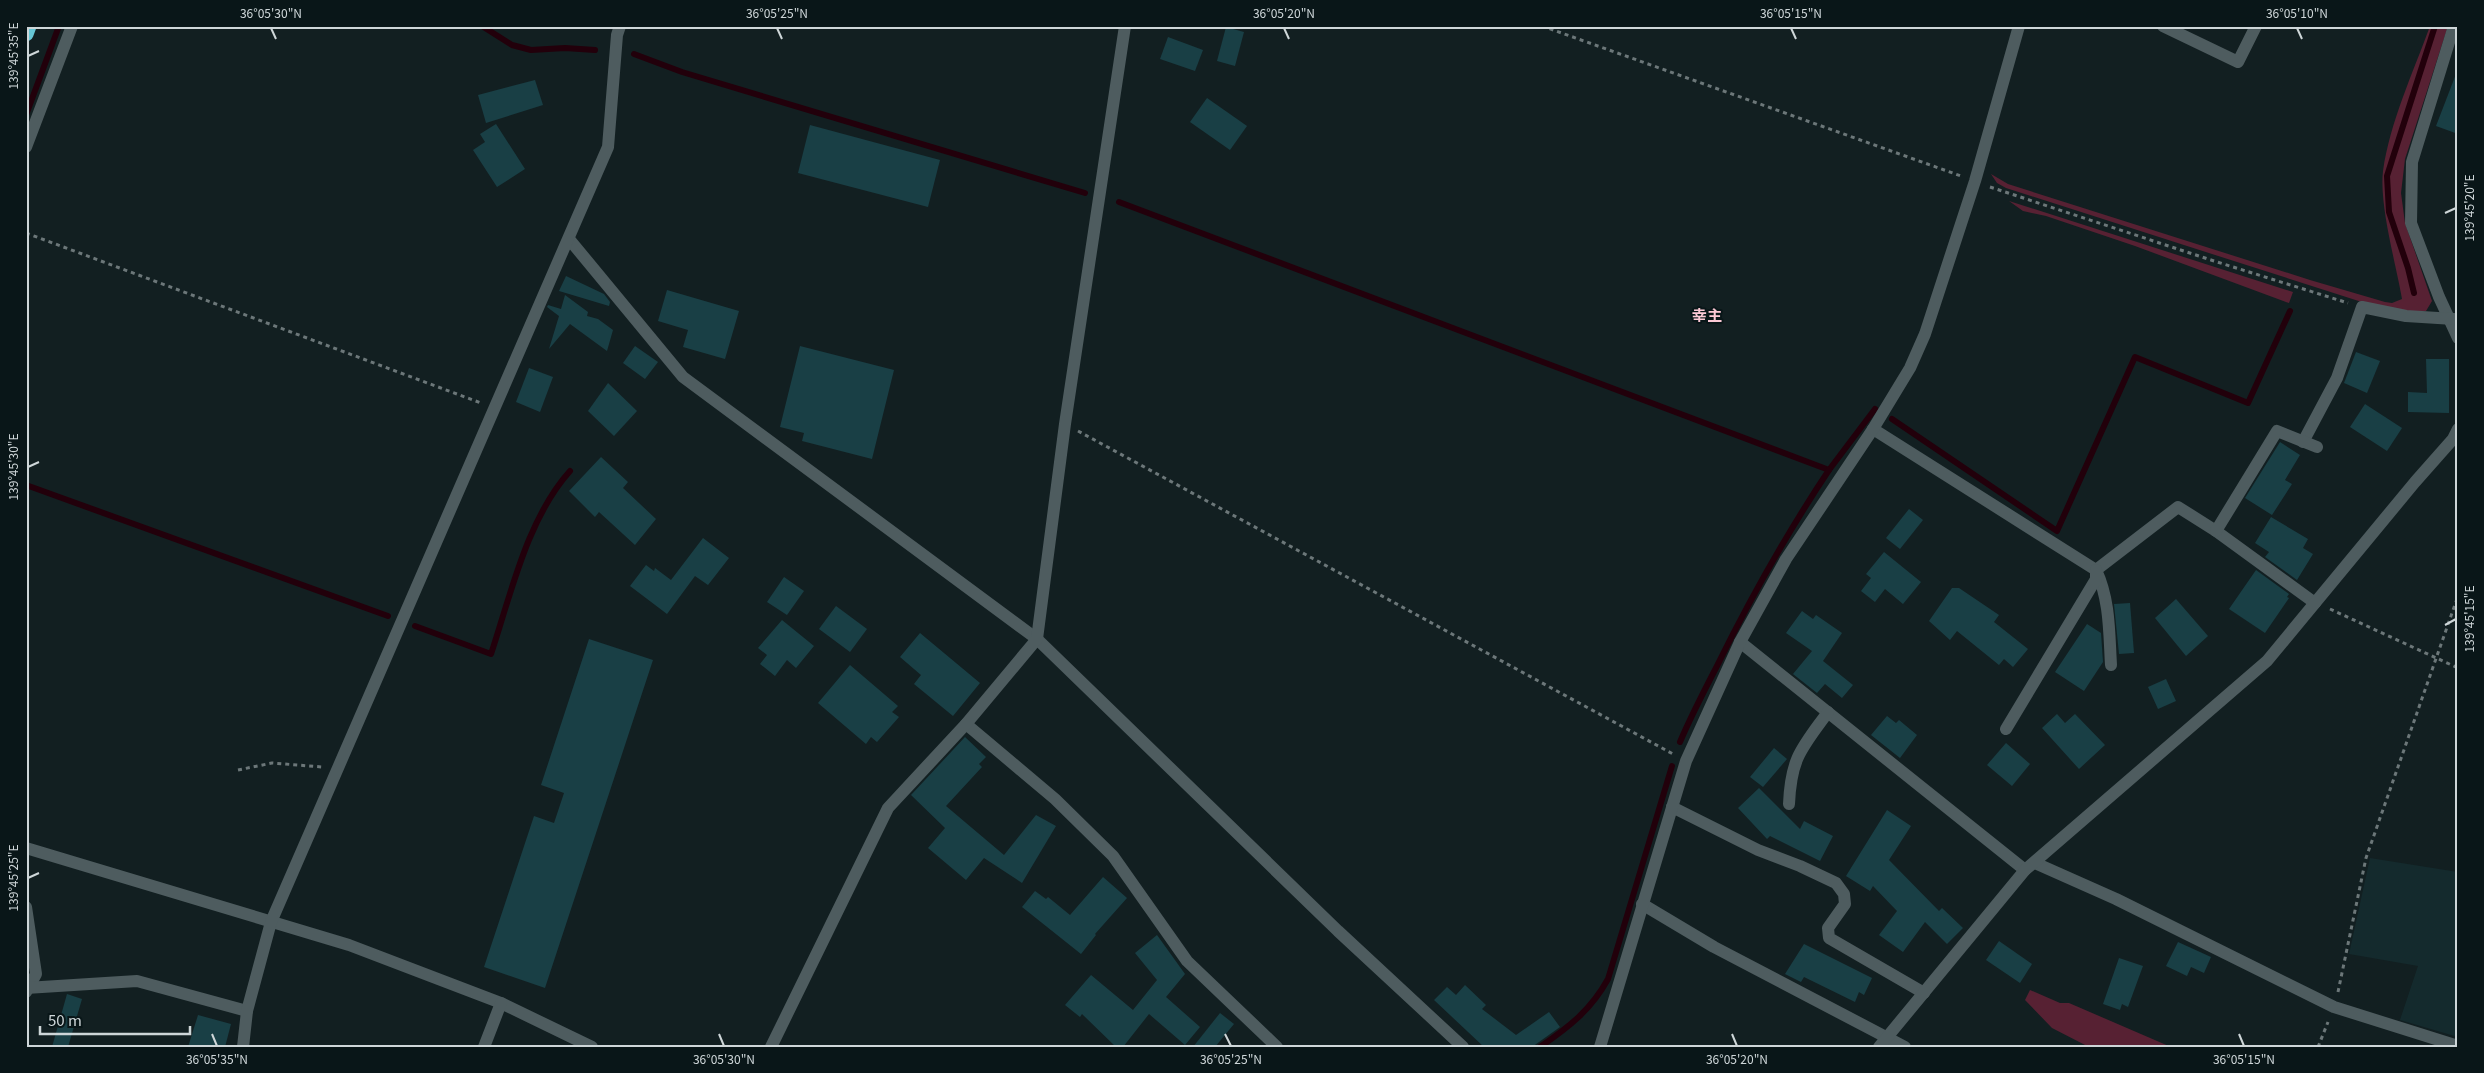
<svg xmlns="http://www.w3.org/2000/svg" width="2484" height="1073" font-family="Georgia,'Noto Sans JP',serif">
	<rect width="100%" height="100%" fill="#121f21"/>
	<!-- built -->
	<polygon fill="#142a2d" points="2370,858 2458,872 2458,1037 2400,1020 2418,966 2349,954"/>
	<!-- green -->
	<g fill="#572133">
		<path d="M2430,26H2448L2405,159L2401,193L2405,223L2432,301L2426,311H2402L2368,304L2006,188L1997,183L1991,174L2008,184L2310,280L2385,302L2392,303L2402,299C2396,264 2379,205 2383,171C2390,122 2413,73 2430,26Z"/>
		<polygon points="2009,201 2293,292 2289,303 2135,246 2046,216 2023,211"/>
		<polygon points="2030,990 2060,1003 2069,1003 2171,1047 2089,1047 2052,1028 2025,1000"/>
	</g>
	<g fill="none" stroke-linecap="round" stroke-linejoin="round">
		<!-- stream -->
		<g stroke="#22000b" stroke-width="6">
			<polyline points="482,26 512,45 531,50 565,48 595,50"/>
			<polyline points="634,54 682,72 1085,193"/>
			<polyline points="26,115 59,26"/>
			<polyline points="1119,202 1829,470 1875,409"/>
			<polyline points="2414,293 2408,268 2389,212 2387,176 2435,26"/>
			<polyline points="1892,419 2057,531 2135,357 2248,403 2290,311"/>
			<polyline points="26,485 388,616"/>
			<path d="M415,626L491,654C511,594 527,519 570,471"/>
			<path d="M1680,742C1691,716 1704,691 1717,666C1750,599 1787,533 1829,470"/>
			<path d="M1540,1047C1569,1027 1591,1010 1608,979L1672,766"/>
		</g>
	</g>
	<!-- building -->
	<g fill="#193f45">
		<polygon points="1226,27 1244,32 1235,66 1217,61"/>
		<polygon points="1168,37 1203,50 1195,71 1160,59"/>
		<polygon points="2456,74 2458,74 2458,134 2436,126"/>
		<polygon points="535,80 543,105 486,123 478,95"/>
		<polygon points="1207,98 1247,126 1230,150 1190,122"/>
		<polygon points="496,124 525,169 497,187 473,150 485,142 480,134"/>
		<polygon points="810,125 940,160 928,207 798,173"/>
		<polygon points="566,276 604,294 610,302 609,306 559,291"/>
		<polygon points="667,290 739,311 725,359 683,347 688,330 658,321"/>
		<polygon points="565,295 588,312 587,316 598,319 613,330 607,351 570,324 549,349 559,316 547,307 548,305 561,309"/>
		<polygon points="635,346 658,362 645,379 623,363"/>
		<polygon points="800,346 894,370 872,459 802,441 804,433 780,427"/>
		<polygon points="2356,352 2380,361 2367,393 2344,383"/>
		<polygon points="2426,359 2449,359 2449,413 2408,412 2408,392 2427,393"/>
		<polygon points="529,368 553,377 540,412 516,402"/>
		<polygon points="608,383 637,411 614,436 588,411"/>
		<polygon points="2365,404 2402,428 2387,451 2350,427"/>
		<polygon points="2280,442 2300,455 2285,480 2292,484 2272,515 2245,498"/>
		<polygon points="601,457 628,482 623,488 656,519 635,545 599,512 595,517 569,491"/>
		<polygon points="1909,509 1923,520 1900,549 1886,538"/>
		<polygon points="2271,517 2308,539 2303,548 2313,554 2297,580 2265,557 2269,552 2255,543"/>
		<polygon points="703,538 729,558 708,585 695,576 667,614 630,586 646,565 654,571 655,568 671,580"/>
		<polygon points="1884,552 1921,582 1903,604 1885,589 1875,602 1861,591 1871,578 1866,574"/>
		<polygon points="2256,570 2289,594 2287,597 2289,598 2265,633 2229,609"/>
		<polygon points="784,577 804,591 787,615 767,602"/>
		<polygon points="1952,588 1959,588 1999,615 1994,622 2028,649 2013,667 2004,659 1999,665 1957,631 1950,640 1929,621"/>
		<polygon points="2176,599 2208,636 2186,656 2155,618"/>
		<polygon points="2130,603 2134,653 2119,654 2114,604"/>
		<polygon points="836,606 867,629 850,652 819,629"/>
		<polygon points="1802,611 1813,619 1816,615 1842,633 1823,661 1853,685 1842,698 1825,684 1817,693 1793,674 1812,651 1786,633"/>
		<polygon points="782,620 814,646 796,668 787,660 775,676 760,664 767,655 758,648"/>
		<polygon points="2087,624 2101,633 2103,662 2084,691 2055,672"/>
		<polygon points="920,633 980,683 953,716 914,684 921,675 900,657"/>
		<polygon points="589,639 653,660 545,988 484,967 534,816 554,823 564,793 541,785"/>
		<polygon points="850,665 898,706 892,712 899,717 877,742 871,737 866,744 818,703"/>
		<polygon points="2166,679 2176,701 2158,709 2148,687"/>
		<polygon points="2057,714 2065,723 2075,714 2105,745 2079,769 2042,728"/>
		<polygon points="1887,716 1896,723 1899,720 1917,735 1900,758 1871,735"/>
		<polygon points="965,737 986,757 979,764 982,767 946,806 1004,855 1036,815 1056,826 1022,883 984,858 966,880 928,848 945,828 911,795"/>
		<polygon points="2006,743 2030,764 2012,786 1987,765"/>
		<polygon points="1774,748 1787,759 1763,787 1750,777"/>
		<polygon points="1759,788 1800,829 1804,821 1833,836 1820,861 1770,836 1767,839 1738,808"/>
		<polygon points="1887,810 1911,826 1889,860 1939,911 1942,908 1963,928 1947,944 1925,922 1903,952 1879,935 1897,911 1873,886 1870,891 1846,876"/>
		<polygon points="1103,877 1127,898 1095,934 1096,935 1081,954 1022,907 1035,891 1046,899 1048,897 1070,915"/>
		<polygon points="1157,935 1185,974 1166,997 1200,1027 1185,1045 1149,1014 1123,1047 1116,1047 1082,1014 1080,1017 1065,1005 1091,975 1133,1010 1157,980 1135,953"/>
		<polygon points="1999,941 2032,964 2020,983 1986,960"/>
		<polygon points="2178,942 2211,957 2204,973 2191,967 2187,976 2166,966"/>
		<polygon points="1804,944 1872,978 1864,995 1859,992 1855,1002 1804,977 1801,982 1785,974"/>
		<polygon points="2119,958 2143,966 2128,1007 2122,1004 2120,1010 2103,1004"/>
		<polygon points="1465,985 1486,1005 1482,1009 1516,1035 1549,1012 1560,1027 1532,1047 1484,1047 1434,1000 1447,987 1456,995"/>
		<polygon points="67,994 82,999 68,1047 52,1047"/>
		<polygon points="1220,1013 1234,1024 1215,1047 1193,1047"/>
		<polygon points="198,1015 231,1024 225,1047 188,1047"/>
	</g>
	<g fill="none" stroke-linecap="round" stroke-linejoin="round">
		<!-- path -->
		<g stroke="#6c7779" stroke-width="3" stroke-dasharray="4 4" stroke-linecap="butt">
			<polyline points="1542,26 1961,176"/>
			<polyline points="1990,187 2214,261 2348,303"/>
			<polyline points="26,233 481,403"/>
			<polyline points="1078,431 1673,754"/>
			<polyline points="2330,609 2458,668"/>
			<polyline points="238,770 272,763 322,767"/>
			<polyline points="2338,992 2366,858 2458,596"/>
			<polyline points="2318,1047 2328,1022"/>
		</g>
		<!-- minor -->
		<g stroke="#4e5c5f" stroke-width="12">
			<polyline points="2163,26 2238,62 2256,26"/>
			<polyline points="2454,26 2412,162 2411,223 2439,297 2458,338"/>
			<polyline points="26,147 72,26"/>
			<polyline points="569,239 683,377 1037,639 1338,931 1463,1047"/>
			<polyline points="1873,429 2096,570 2178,507 2216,531 2315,603"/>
			<polyline points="2303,442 2337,378 2362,307 2406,316 2454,319"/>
			<polyline points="2216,531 2277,431 2317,447"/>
			<path d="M2096,570C2110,600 2109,632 2111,665"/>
			<polyline points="1740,642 2025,870"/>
			<polyline points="966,724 1055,799 1113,856 1187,961 1277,1047"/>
			<polyline points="2006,729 2096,579 2096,570"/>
			<path d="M1789,804C1791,757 1802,748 1828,712"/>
			<polyline points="1672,807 1758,850 1800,866 1836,883 1844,894 1845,904 1828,928 1829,938 1924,993"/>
			<polyline points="26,848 349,945 501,1003 592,1047"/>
			<polyline points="2035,863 2116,899 2334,1007 2458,1046"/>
			<polyline points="1642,904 1714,947 1905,1047"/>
			<polyline points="26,907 36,974 26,992"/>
			<polyline points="26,988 137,981 247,1011"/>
			<polyline points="243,1047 247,1011 271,922 608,147 617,35 620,26"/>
			<polyline points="484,1047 501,1003"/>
			<polyline points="771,1047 888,808 966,724 1037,639 1065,424 1125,26"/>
			<polyline points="1600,1047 1686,761 1740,642 1786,559 1873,429 1910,368 1925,334 1975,181 2019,26"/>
			<polyline points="1879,1047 2025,870 2267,661 2415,482 2453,439 2458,429"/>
		</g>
		<!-- highway -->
		<polyline stroke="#66c6d5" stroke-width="15" points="26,34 29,26"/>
	</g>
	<!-- ticks -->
	<path fill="none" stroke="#ced6d8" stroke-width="2" d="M271,28L276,39M777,28L782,39M1284,28L1289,39M1791,28L1796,39M2297,28L2302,39M28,56L39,51M2445,213L2456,208M28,467L39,462M2445,625L2456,619M28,878L39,873M212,1034L217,1046M719,1034L724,1046M1225,1034L1231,1046M1732,1034L1737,1046M2239,1034L2244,1046"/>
	<g text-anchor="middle" stroke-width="4" stroke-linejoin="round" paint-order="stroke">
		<!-- quarter labels -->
		<g font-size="15" font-weight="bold" fill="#fcc9d5" stroke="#091618">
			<text x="1707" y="321">幸主</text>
		</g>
	</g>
	<!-- border -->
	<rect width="2484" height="1073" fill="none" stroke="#091618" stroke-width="55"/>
	<!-- scale -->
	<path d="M40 1026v8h150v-8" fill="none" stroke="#ced6d8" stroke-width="2.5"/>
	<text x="48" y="1026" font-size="15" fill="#ced6d8" stroke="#091618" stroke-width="4" paint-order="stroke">50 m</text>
	<rect x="28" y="28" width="2428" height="1018" fill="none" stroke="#ced6d8" stroke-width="2"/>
	<g font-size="12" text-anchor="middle" fill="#ced6d8">
		<text x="271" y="18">36°05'30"N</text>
		<text x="777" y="18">36°05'25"N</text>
		<text x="1284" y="18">36°05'20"N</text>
		<text x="1791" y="18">36°05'15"N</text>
		<text x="2297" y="18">36°05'10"N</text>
		<text transform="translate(14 56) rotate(-90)" y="4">139°45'35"E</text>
		<text transform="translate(2470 208) rotate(-90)" y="4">139°45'20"E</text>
		<text transform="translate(14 467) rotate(-90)" y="4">139°45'30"E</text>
		<text transform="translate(2470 619) rotate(-90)" y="4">139°45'15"E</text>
		<text transform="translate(14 878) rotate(-90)" y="4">139°45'25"E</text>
		<text x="217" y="1064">36°05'35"N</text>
		<text x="724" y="1064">36°05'30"N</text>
		<text x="1231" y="1064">36°05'25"N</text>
		<text x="1737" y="1064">36°05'20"N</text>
		<text x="2244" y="1064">36°05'15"N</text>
	</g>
</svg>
